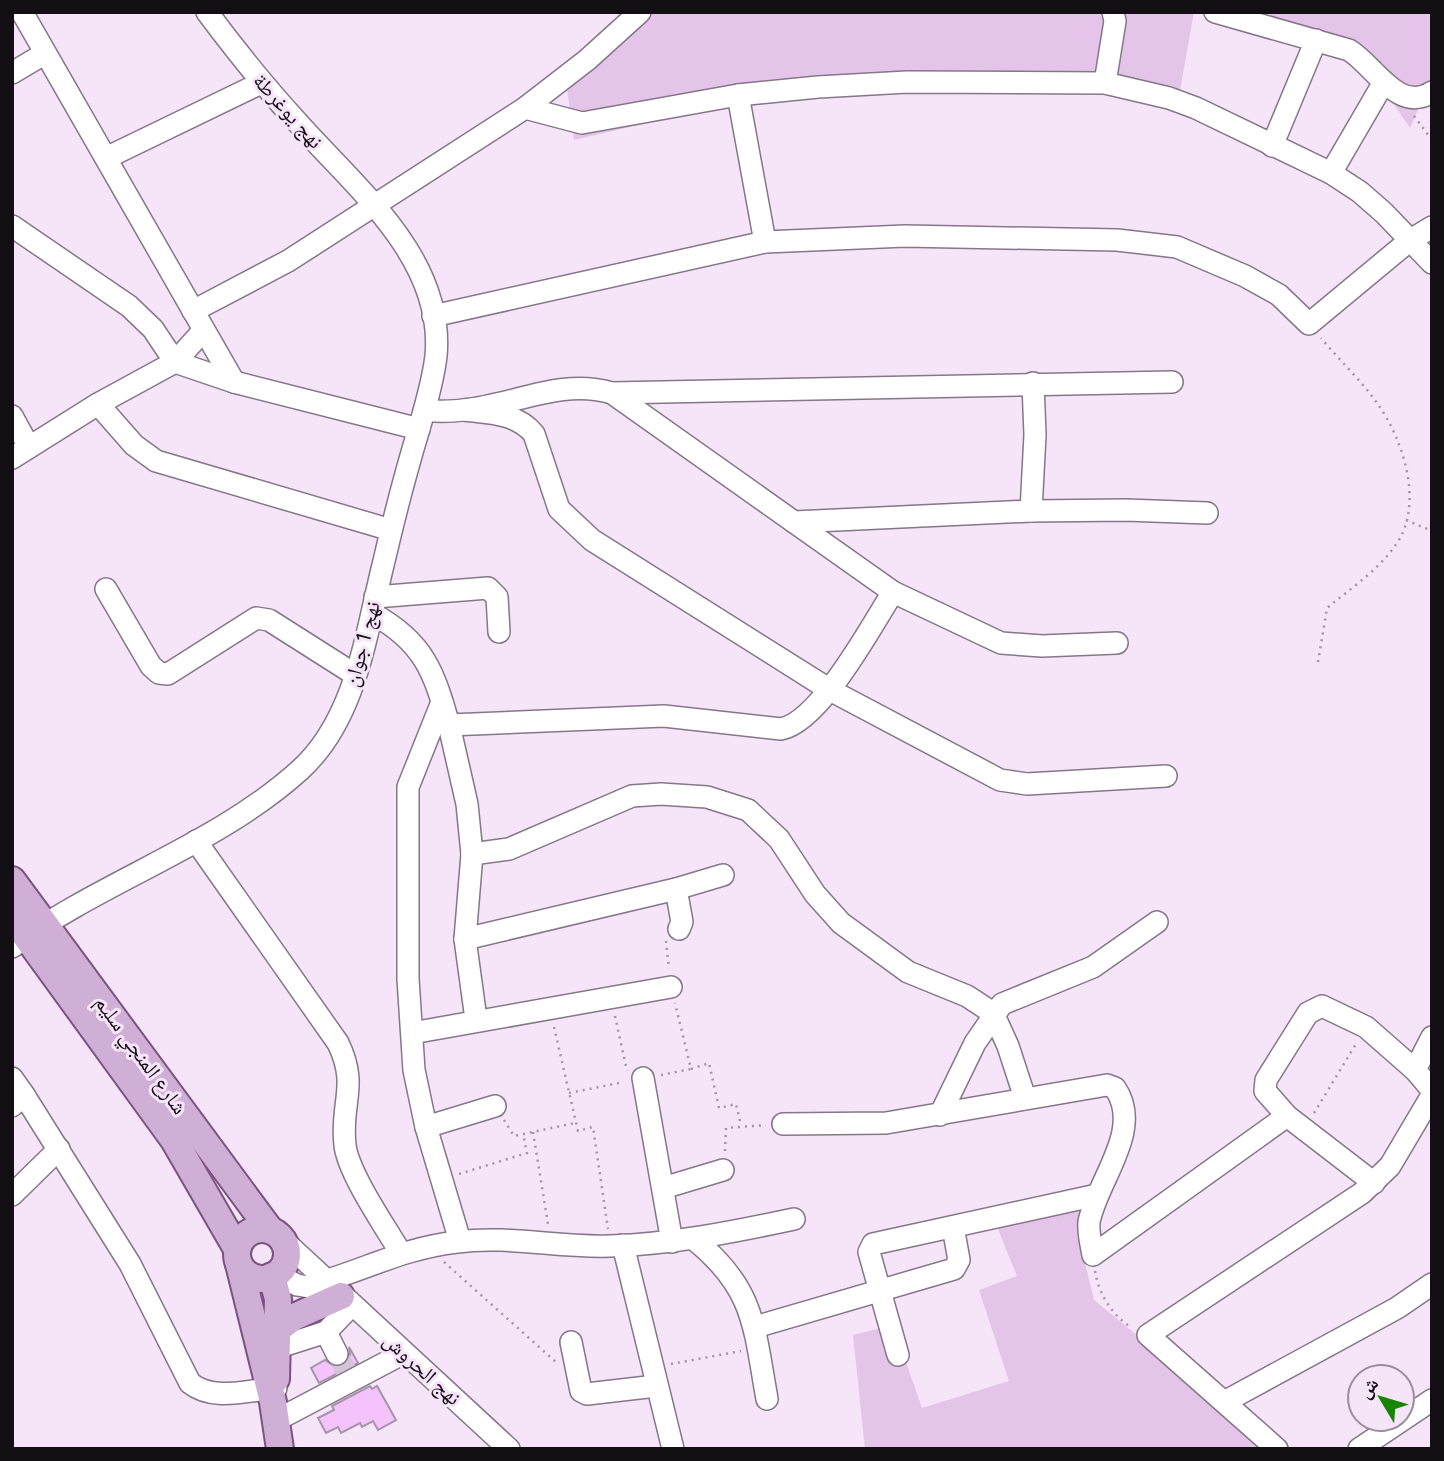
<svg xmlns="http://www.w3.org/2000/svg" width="1444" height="1461" font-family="Figtree,'Noto Naskh Arabic',sans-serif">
	<rect width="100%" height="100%" fill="#f6e4f9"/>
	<!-- green -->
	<g fill="#e4c5e9">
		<polygon points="652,12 1432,12 1432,78 1410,128 1371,71 1305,36 1194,12 1178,102 1117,93 895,90 729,104 574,140 567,89"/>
		<polygon points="1084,1201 1077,1230 1094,1300 1276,1449 865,1449 853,1335 893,1325 922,1408 1009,1381 979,1290 1017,1276 995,1222"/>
	</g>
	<!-- building -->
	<g fill="#f4c3fc" stroke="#a595a8" stroke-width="2">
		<polygon points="349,1347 358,1363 319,1383 311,1368 325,1360 336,1367 343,1365 350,1355"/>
		<polygon points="370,1386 372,1389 377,1386 396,1420 378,1430 373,1421 362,1427 360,1423 341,1433 338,1427 326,1433 318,1418 334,1410 332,1406"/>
	</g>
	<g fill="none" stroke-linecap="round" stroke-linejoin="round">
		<!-- minor-tunnel -->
		<polyline stroke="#d4c4d7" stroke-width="21" stroke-dasharray="21 10" stroke-linecap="butt" points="337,1354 349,1376"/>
		<defs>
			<g id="minor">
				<polyline points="22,12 234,382"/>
				<path d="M1215,12L1349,50C1374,65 1398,114 1432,92"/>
				<polyline points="12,73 44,54"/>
				<polyline points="1105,83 1115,21 1113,12"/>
				<polyline points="738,95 765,242"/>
				<polyline points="525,108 582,123 738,95 818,87 907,82 1105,83 1169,98 1196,108 1331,173 1360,192 1384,213 1432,263"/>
				<polyline points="1272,146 1316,40"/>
				<polyline points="106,158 261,83"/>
				<polyline points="1331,173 1384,82"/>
				<polyline points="12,226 129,306 153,329 175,362 234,382 419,429"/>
				<polyline points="193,311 288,261 525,108 587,60 640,12"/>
				<polyline points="433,316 765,242 905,236 1117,240 1177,247 1245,276 1279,295 1309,324 1409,241 1432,227"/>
				<polyline points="612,393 1172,382"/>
				<polyline points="98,404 134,445 156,461 391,530"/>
				<path d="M464,410C489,413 517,413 534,434L559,509L592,540L830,690L1000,780L1027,784L1166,776"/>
				<path d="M425,411C437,411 450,412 463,410C515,405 560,378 612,393L794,522L1031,511L1126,510L1207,513"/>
				<polyline points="12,416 29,447"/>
				<polyline points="12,458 98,404 175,362 203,331"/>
				<polyline points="1031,511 1035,435 1033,383"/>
				<polyline points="794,522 893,592 1001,643 1042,646 1117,643"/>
				<polyline points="106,589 151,666 159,673 168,674 256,618 269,620 354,674"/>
				<polyline points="375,597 488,588 497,597 499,632"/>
				<path d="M373,614C424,642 434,672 449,725L664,716L781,729C820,722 872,625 893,592"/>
				<polyline points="442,702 408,787 408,979 414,1070 426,1127 460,1241"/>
				<polyline points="449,725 467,804 472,854 465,939 476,1019"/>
				<path d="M196,841L338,1043C359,1086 340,1103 345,1145C348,1173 385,1226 400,1252"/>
				<polyline points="472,854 509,849 632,796 661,794 707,797 748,810 779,839 815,894 841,923 908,972 967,996 993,1013 1008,1046 1025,1098"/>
				<polyline points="676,889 682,922 679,929"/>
				<polyline points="465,939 676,889 723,875"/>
				<path d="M12,947C103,880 216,846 300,770C357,718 366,632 384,561C394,518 405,475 418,432C425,408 433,382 436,356C445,259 356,188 299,124C266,88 236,51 207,12"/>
				<polyline points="412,1033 671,987"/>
				<polyline points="1432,1037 1415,1070 1432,1090"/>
				<polyline points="12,1078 24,1095 12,1106"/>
				<polyline points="643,1078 672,1242"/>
				<path d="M24,1095L130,1264L190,1383C214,1402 248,1390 276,1388"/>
				<polyline points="940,1115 975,1043 1002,1004 1093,967 1157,922"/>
				<path d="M783,1124L886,1123L1107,1085L1115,1088C1144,1130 1097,1180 1089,1222C1088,1233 1091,1244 1093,1255L1287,1116"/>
				<polyline points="426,1127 495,1106"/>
				<polyline points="1374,1183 1287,1116 1265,1091 1266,1080 1308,1013 1322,1006 1366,1027 1415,1070"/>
				<polyline points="663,1188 723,1170"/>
				<polyline points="12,1195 59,1149"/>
				<path d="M695,1240C755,1289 754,1327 767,1399"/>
				<polyline points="284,1241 509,1449"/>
				<polyline points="623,1245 673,1449"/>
				<polyline points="276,1274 297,1285 333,1291"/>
				<path d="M319,1290L325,1281C373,1266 406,1248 457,1242C509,1235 558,1248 610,1246C673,1244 733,1232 794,1219"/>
				<polyline points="755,1327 954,1269 959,1260 953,1227"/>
				<polyline points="326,1332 337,1354"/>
				<polyline points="571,1342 581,1391 587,1394 656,1386"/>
				<polyline points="276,1348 326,1332 352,1305"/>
				<polyline points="898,1355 869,1252 873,1244 1097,1195"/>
				<polyline points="1226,1401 1397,1308 1432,1284"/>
				<polyline points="275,1421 404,1353"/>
				<polyline points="1277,1449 1148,1335 1362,1193 1390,1166 1432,1095"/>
				<polyline points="1359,1449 1432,1400"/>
			</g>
			<g id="major">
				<polyline points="12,880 270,1230"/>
				<polyline points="12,917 174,1140 237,1249"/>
				<circle cx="262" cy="1254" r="25"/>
				<polyline points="239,1264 273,1402 280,1449"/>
				<polyline points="272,1276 278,1299 276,1379"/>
				<polyline points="277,1330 294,1317 341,1296"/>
			</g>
		</defs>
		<!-- minor casing -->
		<use href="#minor" stroke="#867689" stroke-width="24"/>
		<!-- major casing -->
		<use href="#major" stroke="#7a5381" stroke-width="30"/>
		<!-- path -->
		<g stroke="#a294a4" stroke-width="2.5" stroke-dasharray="2 5" stroke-linecap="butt">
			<polyline points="1414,116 1432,140"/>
			<polyline points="1406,520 1432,531"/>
			<path d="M1318,662L1327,608C1351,588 1379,570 1397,543C1424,503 1403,439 1377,403C1361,380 1339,360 1321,338"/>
			<polyline points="666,941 669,969"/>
			<polyline points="615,1016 627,1071"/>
			<polyline points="554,1027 578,1131 593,1127 608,1229"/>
			<polyline points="691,1069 709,1063 719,1108 736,1104 741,1125"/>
			<polyline points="661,1075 691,1069 675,1003"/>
			<polyline points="569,1093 624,1082"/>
			<polyline points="1314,1113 1356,1044"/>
			<polyline points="504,1120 514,1136 575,1123"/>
			<polyline points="533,1132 548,1224"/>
			<polyline points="725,1151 726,1128 766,1125"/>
			<polyline points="459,1174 527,1153 523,1134"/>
			<polyline points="444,1262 557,1363"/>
			<path d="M1095,1271C1099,1295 1112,1315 1132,1328"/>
			<polyline points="671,1364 741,1351"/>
		</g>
		<!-- minor -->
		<use href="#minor" stroke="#fff" stroke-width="21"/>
		<!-- major -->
		<use href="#major" stroke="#d0afd6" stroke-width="26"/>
	</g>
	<g text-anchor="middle" stroke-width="6" stroke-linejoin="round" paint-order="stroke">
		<!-- street labels -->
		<g font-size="21" fill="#130d14" stroke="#f6e4f9">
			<text transform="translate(288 111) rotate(48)" y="7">نهج يوغرطة</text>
			<text transform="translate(362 644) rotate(-75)" y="7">نهج 1 جوان</text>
			<text transform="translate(141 1055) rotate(54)" y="7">شارع المنجي سليم</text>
			<text transform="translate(422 1369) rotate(42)" y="7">نهج الحروش</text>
		</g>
	</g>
	<!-- border -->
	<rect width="1444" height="1461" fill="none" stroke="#130d14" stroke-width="28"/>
	<!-- north arrow -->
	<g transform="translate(1381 1398) rotate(308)"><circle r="33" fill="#f6e4f9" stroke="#9b8e9d" stroke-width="2"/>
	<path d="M0-5L12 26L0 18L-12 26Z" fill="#168600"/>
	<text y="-10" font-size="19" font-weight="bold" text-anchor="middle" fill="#130d14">ش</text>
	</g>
</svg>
